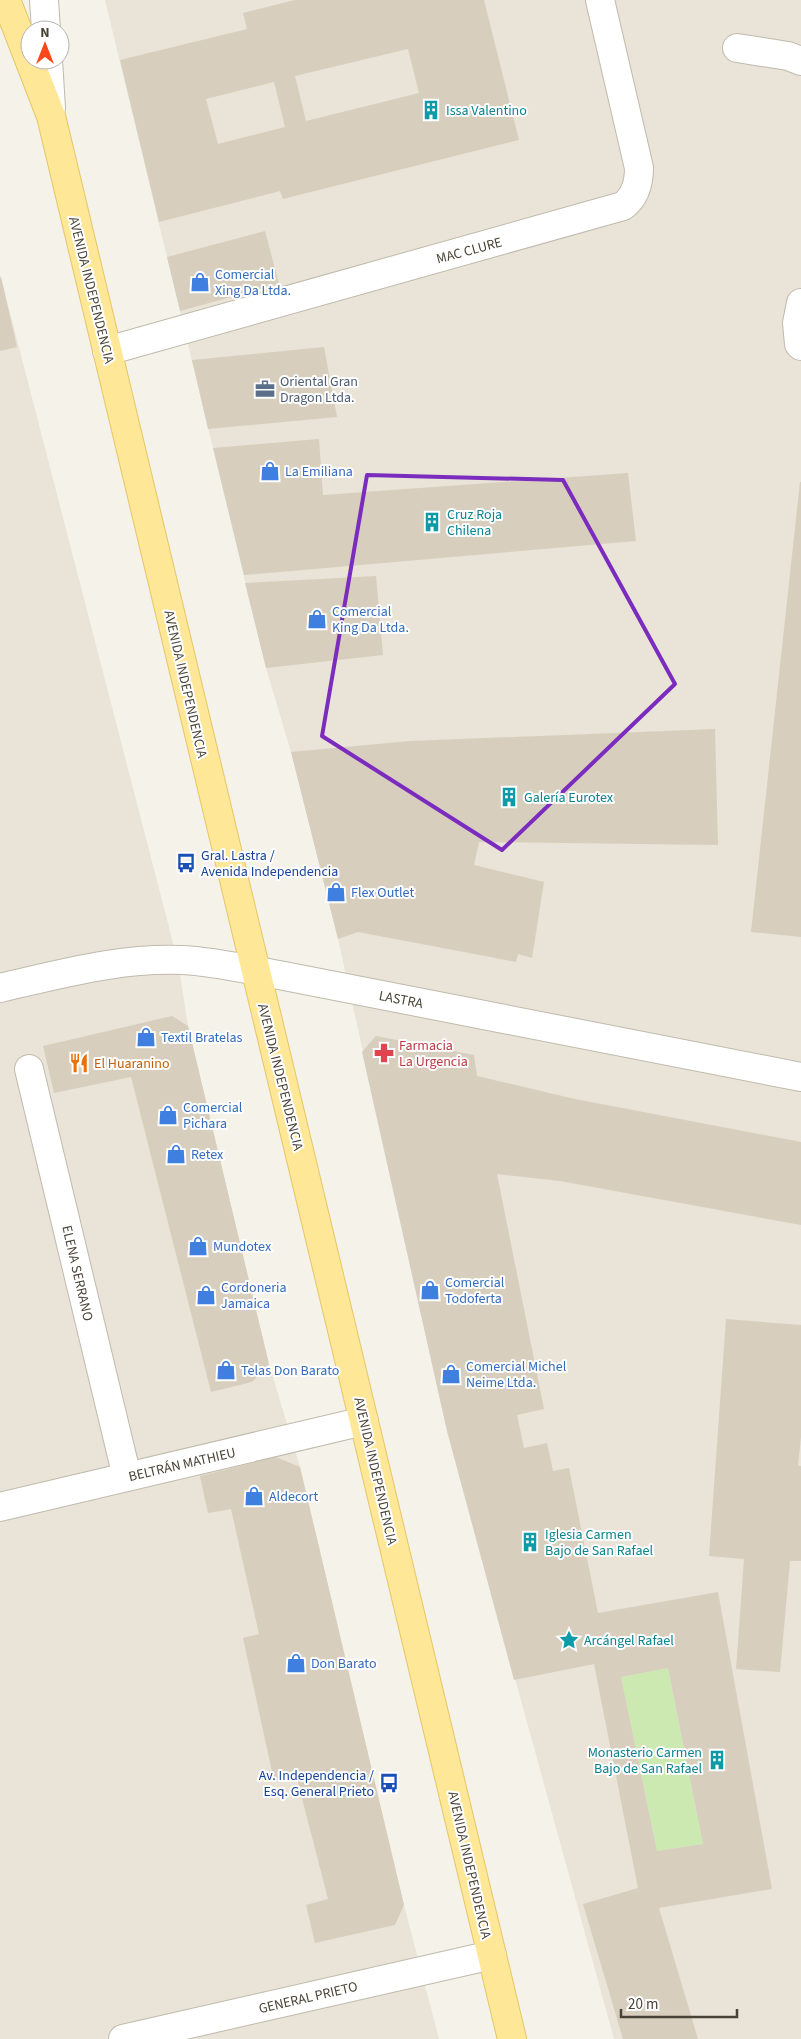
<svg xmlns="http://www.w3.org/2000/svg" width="801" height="2039" font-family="'Source Sans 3',sans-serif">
	<rect width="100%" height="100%" fill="#f5f2e9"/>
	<!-- residential -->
	<g fill="#e9e4d7">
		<polygon points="105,0 801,0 801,2039 614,2039 447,1431 338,939 291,752 266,668"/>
		<polygon points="0,274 178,962 188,1026 269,1364 300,1467 404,1905 439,2039 0,2039"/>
	</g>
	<!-- green -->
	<polygon fill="#cde9b2" points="668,1668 703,1844 657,1851 621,1677"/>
	<!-- building -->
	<g fill="#d7cebe" fill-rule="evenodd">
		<path d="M295,0H484L519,140L283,199L280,191L159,222L120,60L247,29L243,13ZM408,49L419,93L306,121L295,76ZM274,82L285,127L218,144L206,99Z"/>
		<polygon points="265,231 279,284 180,311 167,257"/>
		<polygon points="1,277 17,347 0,351 0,278"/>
		<polygon points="324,347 337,417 208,429 192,360"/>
		<polygon points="319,439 323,495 628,473 636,541 244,575 213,448"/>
		<polygon points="800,482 801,482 801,937 751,932"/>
		<polygon points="376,576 383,655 266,668 245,583"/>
		<polygon points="715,729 718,845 479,842 474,865 544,882 532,958 518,954 516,962 358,932 338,939 291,752 410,741"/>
		<polygon points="172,1016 188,1026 269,1364 252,1382 211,1392 131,1077 54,1093 43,1046"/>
		<path d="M376,1036L474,1055L477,1076L575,1099L801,1142V1225L560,1181L497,1174L544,1409L517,1415L524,1448L547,1443L553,1471L569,1468L598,1613L718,1592L772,1889L659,1908L698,2039H623L583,1904L638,1888L594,1664L514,1680L447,1431L362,1052ZM668,1668L703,1844L657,1851L621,1677Z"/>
		<polygon points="726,1319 801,1325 801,1437 798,1466 801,1466 801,1561 790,1561 780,1672 736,1669 744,1559 709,1556"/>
		<polygon points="276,1457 300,1467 404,1905 395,1925 315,1943 306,1905 328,1899 296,1775 274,1781 243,1638 259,1634 231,1509 208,1513 200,1476"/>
	</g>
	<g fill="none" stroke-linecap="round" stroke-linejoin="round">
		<defs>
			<g id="minor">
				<polyline points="44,0 46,30"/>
				<polyline points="737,48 788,56 801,61"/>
				<polyline points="48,60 51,108"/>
				<polyline points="801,303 797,323 799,344 801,346"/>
				<path d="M107,351L623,206C635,197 639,183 639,168L600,0"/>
				<path d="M0,988C64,973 130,955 196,961C224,964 252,970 279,975L801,1077"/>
				<polyline points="29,1069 127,1477"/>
				<polyline points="0,1507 364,1421"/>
				<polyline points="123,2039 492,1955"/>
			</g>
			<polyline id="major" points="6,0 51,116 512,2039"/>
		</defs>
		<!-- minor casing -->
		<use href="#minor" stroke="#c0baac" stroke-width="30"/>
		<!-- major casing -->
		<use href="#major" stroke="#e5c667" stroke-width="30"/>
		<!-- minor -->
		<use href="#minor" stroke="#fff" stroke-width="28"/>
		<!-- major -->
		<use href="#major" stroke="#ffe798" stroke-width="28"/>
	</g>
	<!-- marked area -->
	<path fill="none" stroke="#7b2cbf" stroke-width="4" stroke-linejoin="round" d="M367,475L563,480L675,684L502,850L322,736Z"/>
	<!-- icons -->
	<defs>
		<symbol id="building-bare" viewBox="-9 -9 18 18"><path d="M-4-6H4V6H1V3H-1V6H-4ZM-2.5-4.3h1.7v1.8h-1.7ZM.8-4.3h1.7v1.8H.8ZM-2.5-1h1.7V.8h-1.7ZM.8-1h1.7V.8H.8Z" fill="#0f9aa8" stroke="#fff" stroke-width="2.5" paint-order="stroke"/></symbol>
		<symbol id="shop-bare" viewBox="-9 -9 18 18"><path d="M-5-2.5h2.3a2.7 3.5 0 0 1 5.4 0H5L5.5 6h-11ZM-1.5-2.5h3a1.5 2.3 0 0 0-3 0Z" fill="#3f7fe0" stroke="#fff" stroke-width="2.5" paint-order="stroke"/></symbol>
		<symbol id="office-bare" viewBox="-9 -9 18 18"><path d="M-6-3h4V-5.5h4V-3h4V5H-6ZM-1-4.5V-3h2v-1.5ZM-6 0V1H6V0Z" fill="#5c6f8a" stroke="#fff" stroke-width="2.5" paint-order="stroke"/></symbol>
		<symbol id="bus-bare" viewBox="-9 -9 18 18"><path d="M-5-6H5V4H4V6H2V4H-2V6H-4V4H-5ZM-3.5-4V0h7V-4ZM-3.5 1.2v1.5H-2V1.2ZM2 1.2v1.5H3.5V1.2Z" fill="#1a4fb4" stroke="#fff" stroke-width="2.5" paint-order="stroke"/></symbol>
		<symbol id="pharmacy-bare" viewBox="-9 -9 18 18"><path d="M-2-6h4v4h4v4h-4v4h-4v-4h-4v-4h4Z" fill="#e0444e" stroke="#fff" stroke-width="2.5" paint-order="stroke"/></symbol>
		<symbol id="restaurant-bare" viewBox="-9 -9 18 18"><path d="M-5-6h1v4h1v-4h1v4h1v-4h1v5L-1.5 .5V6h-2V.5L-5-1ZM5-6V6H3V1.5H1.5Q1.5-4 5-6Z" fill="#e8710a" stroke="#fff" stroke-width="2.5" paint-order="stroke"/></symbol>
		<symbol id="sight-bare" viewBox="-9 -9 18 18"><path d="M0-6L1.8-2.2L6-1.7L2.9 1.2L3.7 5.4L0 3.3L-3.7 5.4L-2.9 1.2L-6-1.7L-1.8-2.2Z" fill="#0f9aa8" stroke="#fff" stroke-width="2.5" paint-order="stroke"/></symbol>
	</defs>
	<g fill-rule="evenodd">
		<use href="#building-bare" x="417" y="96" width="28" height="28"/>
		<use href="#shop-bare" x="186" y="268" width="28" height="28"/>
		<use href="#office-bare" x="251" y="375" width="28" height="28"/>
		<use href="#shop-bare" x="256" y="457" width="28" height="28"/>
		<use href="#building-bare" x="418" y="508" width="28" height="28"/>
		<use href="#shop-bare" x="303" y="605" width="28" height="28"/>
		<use href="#building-bare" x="495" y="783" width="28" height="28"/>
		<use href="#bus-bare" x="172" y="849" width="28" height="28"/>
		<use href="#shop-bare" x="322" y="878" width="28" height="28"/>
		<use href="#shop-bare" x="132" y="1023" width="28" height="28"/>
		<use href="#pharmacy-bare" x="370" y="1039" width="28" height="28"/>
		<use href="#restaurant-bare" x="65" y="1049" width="28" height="28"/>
		<use href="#shop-bare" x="154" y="1101" width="28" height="28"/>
		<use href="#shop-bare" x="162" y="1140" width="28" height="28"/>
		<use href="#shop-bare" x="184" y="1232" width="28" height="28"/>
		<use href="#shop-bare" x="416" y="1276" width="28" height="28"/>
		<use href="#shop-bare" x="192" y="1281" width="28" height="28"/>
		<use href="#shop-bare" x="212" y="1356" width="28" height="28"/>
		<use href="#shop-bare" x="437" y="1360" width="28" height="28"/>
		<use href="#shop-bare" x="240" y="1482" width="28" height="28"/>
		<use href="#building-bare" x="516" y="1528" width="28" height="28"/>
		<use href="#sight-bare" x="555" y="1626" width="28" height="28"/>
		<use href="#shop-bare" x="282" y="1649" width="28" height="28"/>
		<use href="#building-bare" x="703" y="1746" width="28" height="28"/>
		<use href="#bus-bare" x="375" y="1769" width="28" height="28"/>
	</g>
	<g text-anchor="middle" stroke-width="4" stroke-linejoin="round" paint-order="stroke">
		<!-- culture labels -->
		<g font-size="14" fill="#0d838f" stroke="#fff" text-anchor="start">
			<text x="446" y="115">Issa Valentino</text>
			<text x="447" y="519">Cruz Roja<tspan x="447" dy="16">Chilena</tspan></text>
			<text x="524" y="802">Galería Eurotex</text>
			<text x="545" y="1539">Iglesia Carmen<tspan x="545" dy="16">Bajo de San Rafael</tspan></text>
			<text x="584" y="1645">Arcángel Rafael</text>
			<text x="702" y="1757" text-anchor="end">Monasterio Carmen<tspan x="702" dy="16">Bajo de San Rafael</tspan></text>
		</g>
		<!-- street labels -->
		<g font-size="14" fill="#494337" stroke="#fff">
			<text transform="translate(469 250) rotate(-15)" y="5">MAC CLURE</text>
			<text transform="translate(92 290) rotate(76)" y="5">AVENIDA INDEPENDENCIA</text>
			<text transform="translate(186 684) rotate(77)" y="5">AVENIDA INDEPENDENCIA</text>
			<text transform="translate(401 999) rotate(11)" y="5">LASTRA</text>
			<text transform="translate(281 1077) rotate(76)" y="5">AVENIDA INDEPENDENCIA</text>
			<text transform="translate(78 1273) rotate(77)" y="5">ELENA SERRANO</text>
			<text transform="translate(182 1464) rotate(-13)" y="5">BELTRÁN MATHIEU</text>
			<text transform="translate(376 1471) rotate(77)" y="5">AVENIDA INDEPENDENCIA</text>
			<text transform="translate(470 1865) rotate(77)" y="5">AVENIDA INDEPENDENCIA</text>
			<text transform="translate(308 1997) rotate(-13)" y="5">GENERAL PRIETO</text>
		</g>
		<!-- shop labels -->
		<g font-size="14" fill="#366cbe" stroke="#fff" text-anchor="start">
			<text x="215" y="279">Comercial<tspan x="215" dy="16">Xing Da Ltda.</tspan></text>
			<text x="285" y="476">La Emiliana</text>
			<text x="332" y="616">Comercial<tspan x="332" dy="16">King Da Ltda.</tspan></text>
			<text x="351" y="897">Flex Outlet</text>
			<text x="161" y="1042">Textil Bratelas</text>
			<text x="183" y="1112">Comercial<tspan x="183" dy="16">Pichara</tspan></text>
			<text x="191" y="1159">Retex</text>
			<text x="213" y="1251">Mundotex</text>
			<text x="445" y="1287">Comercial<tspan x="445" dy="16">Todoferta</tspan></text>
			<text x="221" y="1292">Cordoneria<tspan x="221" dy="16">Jamaica</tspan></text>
			<text x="466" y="1371">Comercial Michel<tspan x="466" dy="16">Neime Ltda.</tspan></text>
			<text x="241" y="1375">Telas Don Barato</text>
			<text x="269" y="1501">Aldecort</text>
			<text x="311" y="1668">Don Barato</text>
		</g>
		<!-- service labels -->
		<g font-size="14" fill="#4e5e75" stroke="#fff" text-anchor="start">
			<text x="280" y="386">Oriental Gran<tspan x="280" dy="16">Dragon Ltda.</tspan></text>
		</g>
		<!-- transit labels -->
		<g font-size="14" fill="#164399" stroke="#fff" text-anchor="start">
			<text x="201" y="860">Gral. Lastra /<tspan x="201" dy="16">Avenida Independencia</tspan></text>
			<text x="374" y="1780" text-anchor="end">Av. Independencia /<tspan x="374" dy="16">Esq. General Prieto</tspan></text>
		</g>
		<!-- health labels -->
		<g font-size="14" fill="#be3a42" stroke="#fff" text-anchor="start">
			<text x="399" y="1050">Farmacia<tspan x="399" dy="16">La Urgencia</tspan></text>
		</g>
		<!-- food labels -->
		<g font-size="14" fill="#c56008" stroke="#fff" text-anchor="start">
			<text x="94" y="1068">El Huaranino</text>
		</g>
	</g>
	<!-- north arrow -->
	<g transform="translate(45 45)"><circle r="24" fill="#ffffff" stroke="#b6b4af"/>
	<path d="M0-4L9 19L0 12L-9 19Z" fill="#fb481a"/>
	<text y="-8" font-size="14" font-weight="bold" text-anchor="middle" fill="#494337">N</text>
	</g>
	<!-- scale -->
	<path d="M621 2009v8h116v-8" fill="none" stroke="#494337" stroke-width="2.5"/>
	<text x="628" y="2009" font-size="15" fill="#494337" stroke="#ffffff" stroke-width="4" paint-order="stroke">20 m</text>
</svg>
